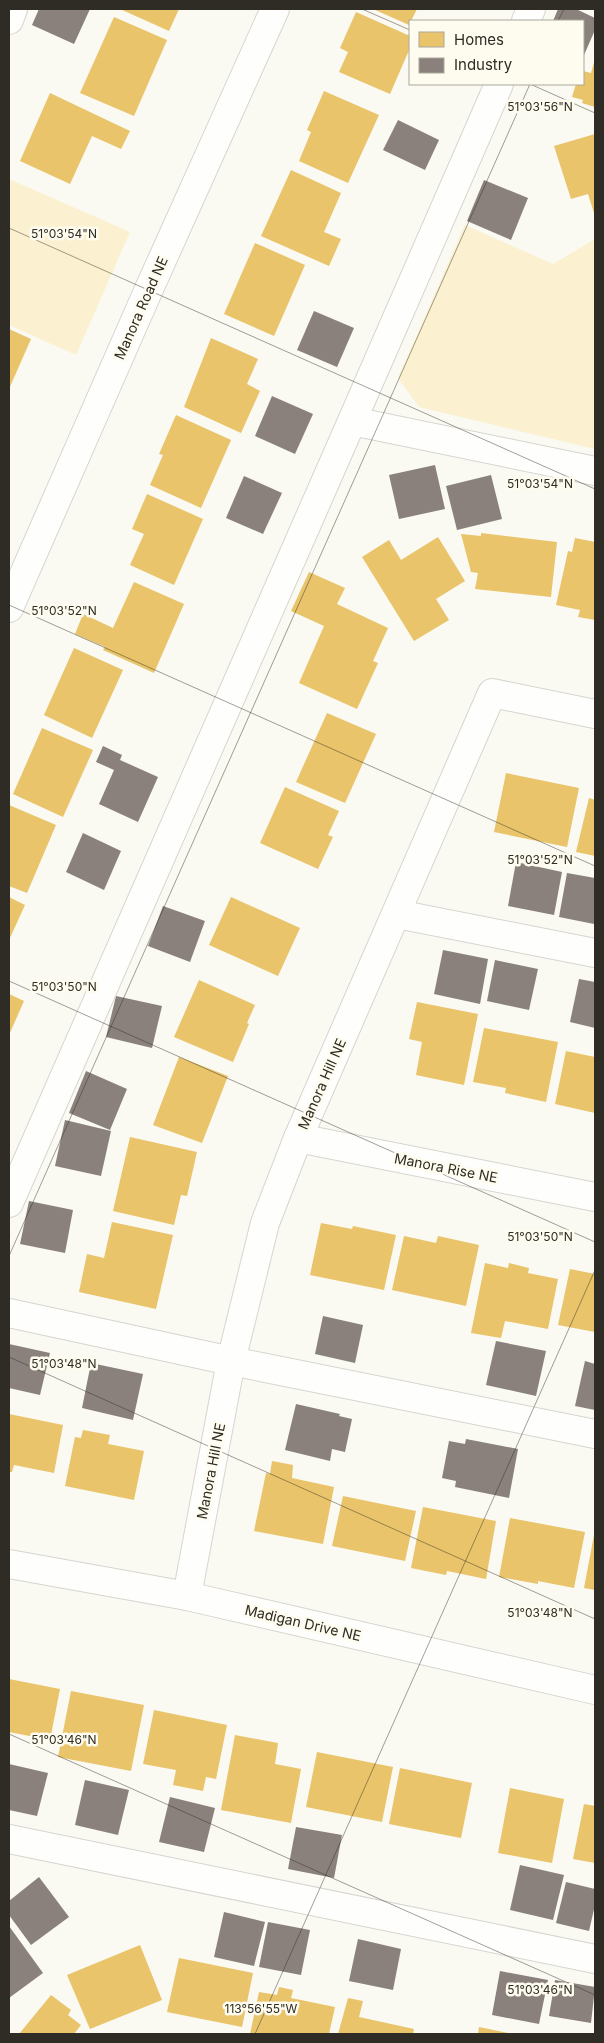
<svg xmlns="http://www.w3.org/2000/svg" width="604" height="2043" font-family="Inter,sans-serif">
	<rect width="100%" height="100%" fill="#faf9f2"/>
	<!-- green -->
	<g fill="#fbf1d0">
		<polygon points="9,179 130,232 76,355 9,325"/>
		<polygon points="465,225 553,264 595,239 595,449 419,407 398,378"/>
	</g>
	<!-- homes -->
	<g fill="#e9c46a">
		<polygon points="120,9 179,9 169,31"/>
		<polygon points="373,9 417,9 409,25"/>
		<polygon points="356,12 410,36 410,48 390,94 339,72 348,52 340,48"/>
		<polygon points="114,17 167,40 134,116 80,93"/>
		<polygon points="595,59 595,107 582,103 583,100 572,97 576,84 583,84 583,71 591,73"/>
		<polygon points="324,91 379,115 348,183 299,161 311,132 307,130"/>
		<polygon points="50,93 130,131 121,149 92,136 70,184 20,161"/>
		<polygon points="595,134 595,212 594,213 588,194 571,199 554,146"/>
		<polygon points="291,170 341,193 324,232 341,239 329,266 261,236"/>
		<polygon points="255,243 305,265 274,336 224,314"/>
		<polygon points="9,329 31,339 9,389"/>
		<polygon points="211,338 258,359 247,384 260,391 241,433 184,407"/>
		<polygon points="176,415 231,440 201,508 150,485 163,455 159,454"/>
		<polygon points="147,494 203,519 174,585 130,565 144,534 132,529"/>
		<polygon points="481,533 557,542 551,597 475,589 478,573 471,572 461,534 481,536"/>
		<polygon points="438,537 465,581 436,599 449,620 414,641 362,557 389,540 401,560"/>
		<polygon points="575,538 595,542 595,620 578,617 580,610 556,605 568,551 572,552"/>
		<polygon points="309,572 345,588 337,604 388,628 373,661 378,663 357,709 299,683 324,626 291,611"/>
		<polygon points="134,582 184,604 154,673 103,650 105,647 75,634 83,614 113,628"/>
		<polygon points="74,648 123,670 92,738 44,715"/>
		<polygon points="327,713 376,734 345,803 296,782"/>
		<polygon points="42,728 93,750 63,817 13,794"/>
		<polygon points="506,773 579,788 567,847 494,832"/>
		<polygon points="285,787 339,811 328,835 333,837 318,869 260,843"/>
		<polygon points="589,798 595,800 595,856 576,852"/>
		<polygon points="9,805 56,825 27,893 9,886"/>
		<polygon points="9,897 25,905 9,940"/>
		<polygon points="231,897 300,928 278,976 209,945"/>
		<polygon points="199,980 255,1005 247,1023 249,1024 233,1062 174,1037"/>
		<polygon points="9,994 24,1001 9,1035"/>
		<polygon points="417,1002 478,1014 464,1085 416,1075 422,1042 409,1039"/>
		<polygon points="484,1028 558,1042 546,1102 505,1093 506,1088 473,1082"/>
		<polygon points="566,1051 595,1057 595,1113 555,1104"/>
		<polygon points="179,1057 228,1076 202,1143 153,1125"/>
		<polygon points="130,1137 197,1152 187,1196 181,1195 174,1225 113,1211"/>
		<polygon points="112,1222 173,1235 156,1309 79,1292 87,1254 104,1258"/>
		<polygon points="321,1223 352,1229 353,1226 396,1235 384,1290 310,1275"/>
		<polygon points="404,1236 436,1243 438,1236 479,1245 466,1306 392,1290"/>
		<polygon points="485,1263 508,1268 509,1263 529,1268 528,1273 558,1279 548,1329 505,1321 501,1338 471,1333"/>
		<polygon points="570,1269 595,1274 595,1332 558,1325"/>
		<polygon points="9,1414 63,1425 54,1473 14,1465 12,1472 9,1472"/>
		<polygon points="83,1430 110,1435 108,1444 144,1451 134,1500 65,1486 75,1437 81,1438"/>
		<polygon points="272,1461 293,1465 292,1478 334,1487 323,1544 254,1531 266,1473 270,1474"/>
		<polygon points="343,1496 416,1511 405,1561 332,1546"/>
		<polygon points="423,1507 496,1521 486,1579 447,1571 446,1575 411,1568"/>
		<polygon points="510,1518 585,1532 574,1588 538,1581 538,1584 499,1577"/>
		<polygon points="594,1535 595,1535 595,1590 584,1588"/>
		<polygon points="9,1679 60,1689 50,1740 9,1732"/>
		<polygon points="71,1691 144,1705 131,1771 58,1757"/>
		<polygon points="154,1710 227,1725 216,1779 206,1777 203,1791 173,1785 176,1770 143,1764"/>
		<polygon points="235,1735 278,1743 275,1764 301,1769 291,1823 221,1810"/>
		<polygon points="317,1752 393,1767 382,1822 306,1807"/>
		<polygon points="400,1768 472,1783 461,1838 389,1824"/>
		<polygon points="510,1788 564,1799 552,1863 498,1853"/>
		<polygon points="584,1804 595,1806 595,1863 573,1859"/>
		<polygon points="140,1945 162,2000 90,2029 67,1975"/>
		<polygon points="179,1958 253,1973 242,2027 167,2012"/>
		<polygon points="279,1987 293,1990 291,1998 335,2007 329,2034 250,2034 259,1992 277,1995"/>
		<polygon points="51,1995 71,2010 68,2015 81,2025 74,2034 19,2034"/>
		<polygon points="348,1998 363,2001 359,2017 414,2029 413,2034 338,2034"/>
		<polygon points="479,2027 508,2033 508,2034 478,2034"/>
	</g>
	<!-- industry -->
	<g fill="#8a817c">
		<polygon points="39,9 90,9 74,44 32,25"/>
		<polygon points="558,9 576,9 595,18 595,30 584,55 583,54 583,21 553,21"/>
		<polygon points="398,120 439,140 425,170 383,150"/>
		<polygon points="484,180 528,198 511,240 467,221"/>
		<polygon points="314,311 354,328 337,367 297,350"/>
		<polygon points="272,396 313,414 295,454 255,436"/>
		<polygon points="435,465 445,509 399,519 389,475"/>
		<polygon points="491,475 502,519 457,530 446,486"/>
		<polygon points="244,476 282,493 263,534 226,518"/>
		<polygon points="103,746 122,755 120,760 158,777 138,822 99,804 114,770 96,762"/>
		<polygon points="83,833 121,851 104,890 66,872"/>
		<polygon points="516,862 562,872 554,915 508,906"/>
		<polygon points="567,873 595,878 594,924 559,917"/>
		<polygon points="163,906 205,921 190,962 148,946"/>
		<polygon points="443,950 488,959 480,1004 434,994"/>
		<polygon points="495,960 538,969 529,1010 487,1001"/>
		<polygon points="579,979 595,982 595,1028 570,1022"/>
		<polygon points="116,996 162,1006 152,1048 106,1037"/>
		<polygon points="86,1071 127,1089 110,1130 69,1113"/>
		<polygon points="65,1120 111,1131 101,1176 55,1166"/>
		<polygon points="29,1201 73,1210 65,1253 20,1244"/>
		<polygon points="323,1316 363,1325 355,1363 315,1354"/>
		<polygon points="496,1341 546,1351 536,1396 486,1385"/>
		<polygon points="9,1344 50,1353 40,1395 9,1388"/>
		<polygon points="585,1361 595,1364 595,1410 575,1406"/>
		<polygon points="91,1363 143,1374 133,1420 82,1408"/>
		<polygon points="296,1404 340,1414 339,1416 352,1419 345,1452 332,1449 330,1461 285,1450"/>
		<polygon points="466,1439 518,1449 509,1498 455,1487 456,1481 442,1478 449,1441 465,1444"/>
		<polygon points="9,1764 48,1773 37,1816 9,1810"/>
		<polygon points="85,1780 129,1790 118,1835 75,1825"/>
		<polygon points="170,1797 215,1808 204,1852 159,1842"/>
		<polygon points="296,1827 342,1835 334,1878 288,1869"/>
		<polygon points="520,1865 564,1875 553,1920 510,1910"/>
		<polygon points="39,1877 69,1917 31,1945 9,1915 9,1901"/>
		<polygon points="566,1882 595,1889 595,1905 589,1931 556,1923"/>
		<polygon points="224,1912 265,1922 254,1966 214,1957"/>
		<polygon points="268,1922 310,1930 301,1975 259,1967"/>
		<polygon points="9,1926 43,1973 9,1998"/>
		<polygon points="358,1939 401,1949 393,1990 349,1981"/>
		<polygon points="500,1971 548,1980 539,2024 492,2015"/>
		<polygon points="555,1980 595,1987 591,2023 549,2016"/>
	</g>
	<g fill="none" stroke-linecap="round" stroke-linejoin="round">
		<defs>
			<g id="minor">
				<polyline points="9,20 13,9"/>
				<polyline points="526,21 531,9"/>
				<polyline points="352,421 499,84"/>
				<polyline points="9,608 149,289 275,9"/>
				<polyline points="397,914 595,953"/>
				<polyline points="298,1138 595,1197"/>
				<polyline points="9,1203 352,421 595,471"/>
				<polyline points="9,1313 231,1361 595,1434"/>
				<polyline points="9,1564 187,1596 595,1690"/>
				<polyline points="187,1596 231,1361 265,1223 298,1138 492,693 595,714"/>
				<polyline points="9,1839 595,1959"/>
			</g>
		</defs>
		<!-- minor casing -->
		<use href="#minor" stroke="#d7d5cf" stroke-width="30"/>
		<!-- minor -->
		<use href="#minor" stroke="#fefefd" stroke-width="28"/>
	</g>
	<!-- ticks -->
	<path fill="none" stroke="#2e2c24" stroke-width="1" stroke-opacity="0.45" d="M362,9L410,30M558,21L564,9M530,84L595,113M9,228L595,489M9,605L595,866M9,981L595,1242M9,1256L530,84M9,1357L595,1619M9,1734L595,1995M255,2034L595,1270"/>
	<g text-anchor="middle" stroke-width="5" stroke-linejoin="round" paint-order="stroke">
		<!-- street labels -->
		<g font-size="14" fill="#2e2c24" stroke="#fefbef">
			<text transform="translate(141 308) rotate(-66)" y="5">Manora Road NE</text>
			<text transform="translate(322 1084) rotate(-66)" y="5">Manora Hill NE</text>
			<text transform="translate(446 1168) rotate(11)" y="5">Manora Rise NE</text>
			<text transform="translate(211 1471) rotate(-79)" y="5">Manora Hill NE</text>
			<text transform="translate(303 1623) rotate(13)" y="5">Madigan Drive NE</text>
		</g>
	</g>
	<g font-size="12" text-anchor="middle" fill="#2e2c24" stroke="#fefbef" stroke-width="5" stroke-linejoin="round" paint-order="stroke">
		<text x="540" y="111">51°03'56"N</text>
		<text x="64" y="238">51°03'54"N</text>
		<text x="540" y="488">51°03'54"N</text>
		<text x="64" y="615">51°03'52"N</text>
		<text x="540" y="864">51°03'52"N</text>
		<text x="64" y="991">51°03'50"N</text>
		<text x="540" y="1241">51°03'50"N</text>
		<text x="64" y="1368">51°03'48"N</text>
		<text x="540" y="1617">51°03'48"N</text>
		<text x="64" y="1744">51°03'46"N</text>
		<text x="540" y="1994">51°03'46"N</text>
		<text x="261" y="2013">113°56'55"W</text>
	</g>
	<!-- border -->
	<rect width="604" height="2043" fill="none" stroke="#2e2c24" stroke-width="20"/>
	<!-- legend -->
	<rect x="409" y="20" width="175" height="65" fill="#fefbef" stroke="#aba89e"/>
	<rect x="419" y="32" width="25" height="15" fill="#e9c46a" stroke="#aba89e"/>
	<text x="454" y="45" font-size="15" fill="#2e2c24">Homes</text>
	<rect x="419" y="58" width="25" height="15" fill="#8a817c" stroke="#aba89e"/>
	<text x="454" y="70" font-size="15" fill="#2e2c24">Industry</text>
</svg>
